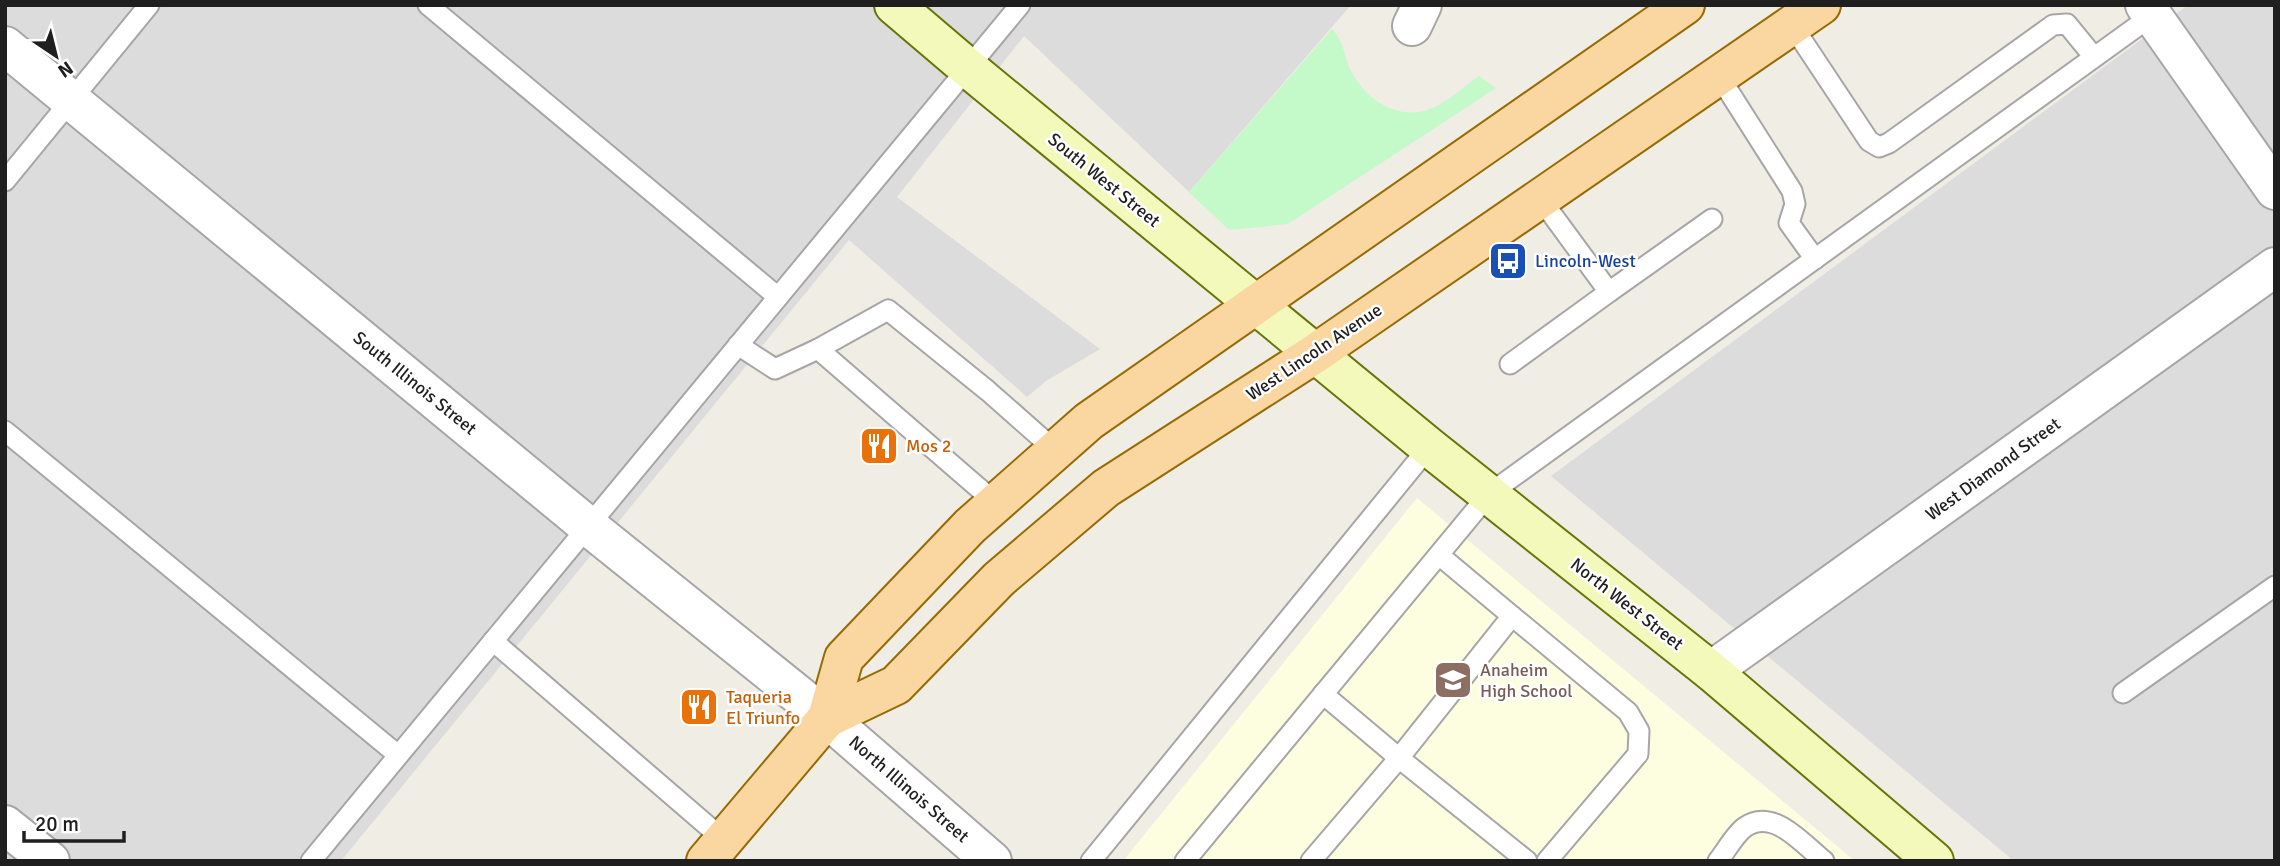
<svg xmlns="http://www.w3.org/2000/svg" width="2280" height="866" font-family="Signika,sans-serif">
	<rect width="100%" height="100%" fill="#f0ede5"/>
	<!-- residential -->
	<g fill="#dddcdc">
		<polygon points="5,5 1351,5 1189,192 1024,36 897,197 1100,349 1046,381 1027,397 849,240 341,861 5,861"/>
		<polygon points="2188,5 2275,5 2275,861 2014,861 1551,476"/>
	</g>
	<!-- education -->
	<polygon fill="#fdfee0" points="1417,498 1855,861 1123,861"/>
	<!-- park -->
	<path fill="#c4f9ca" d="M1332,29C1344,40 1344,58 1352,73C1369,104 1405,124 1439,105C1453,97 1466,85 1479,76L1496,88L1288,224L1229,230L1189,192Z"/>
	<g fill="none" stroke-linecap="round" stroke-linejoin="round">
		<defs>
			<g id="lane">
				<polyline points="428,5 778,297"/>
				<polyline points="1792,25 1869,141 1879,147 1889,143 2053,25 2067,24 2094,57"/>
				<polyline points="1719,76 1792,191 1795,204 1789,223 1815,259"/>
				<polyline points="5,181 149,5"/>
				<polyline points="1609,292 1712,219"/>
				<polyline points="738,345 775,369 818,349 888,310 988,391 1056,451"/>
				<polyline points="818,349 996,503"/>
				<polyline points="1510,364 1609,292 1540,198"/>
				<polyline points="5,431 398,755"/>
				<polyline points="1512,616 1628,712 1639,731 1638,754 1547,861"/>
				<polyline points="493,641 724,840"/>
				<polyline points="2123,693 2275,586"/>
				<polyline points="1323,694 1399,758 1512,616 1439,555"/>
				<polyline points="311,861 1020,5"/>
				<polyline points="1091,861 1429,447"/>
				<polyline points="1185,861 1489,494 2157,12"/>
				<polyline points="1311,861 1399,758 1527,861"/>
				<path d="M1718,861C1726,851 1735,834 1745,827C1773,807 1803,844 1824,861"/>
			</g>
			<g id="street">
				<polyline points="2145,5 2275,190"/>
				<polyline points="1412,26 1422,5"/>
				<polyline points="5,46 588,526 827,718 992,861"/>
				<polyline points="1711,671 2275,267"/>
				<polyline points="5,825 50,861"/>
			</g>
			<polyline id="secondary" points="894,5 968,68 1429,447 1711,671 1934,861"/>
			<g id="primary">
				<polyline points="827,718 896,685 999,579 1106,488 1316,353 1821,5"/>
				<polyline points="706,861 827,718 844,658 970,526 1089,421 1685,5"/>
			</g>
		</defs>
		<!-- lane casing -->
		<use href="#lane" stroke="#a6a6a6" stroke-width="23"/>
		<!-- street casing -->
		<use href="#street" stroke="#a6a6a6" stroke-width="42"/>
		<!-- secondary casing -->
		<use href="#secondary" stroke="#667507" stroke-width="42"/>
		<!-- primary casing -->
		<use href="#primary" stroke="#976b03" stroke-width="42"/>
		<!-- lane -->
		<use href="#lane" stroke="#fff" stroke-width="19"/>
		<!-- street -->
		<use href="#street" stroke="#fff" stroke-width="38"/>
		<!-- secondary -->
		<use href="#secondary" stroke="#f3f8bb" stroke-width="38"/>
		<!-- primary -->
		<use href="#primary" stroke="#fad6a0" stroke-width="38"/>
	</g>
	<!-- icons -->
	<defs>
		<symbol id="bus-square" viewBox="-11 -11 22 22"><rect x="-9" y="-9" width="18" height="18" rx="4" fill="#1a4fb4" stroke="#fff"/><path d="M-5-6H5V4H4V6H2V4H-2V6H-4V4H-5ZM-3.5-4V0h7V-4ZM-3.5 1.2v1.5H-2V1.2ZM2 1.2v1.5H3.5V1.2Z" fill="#fff"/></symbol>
		<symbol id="restaurant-square" viewBox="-11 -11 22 22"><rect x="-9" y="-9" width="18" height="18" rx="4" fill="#e8710a" stroke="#fff"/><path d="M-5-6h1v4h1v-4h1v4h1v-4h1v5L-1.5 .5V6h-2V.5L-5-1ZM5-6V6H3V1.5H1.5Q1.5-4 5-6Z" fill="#fff"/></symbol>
		<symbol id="school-square" viewBox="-11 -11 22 22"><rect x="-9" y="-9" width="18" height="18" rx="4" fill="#8d6e63" stroke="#fff"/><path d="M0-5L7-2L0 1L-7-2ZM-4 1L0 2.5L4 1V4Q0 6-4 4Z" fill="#fff"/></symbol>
	</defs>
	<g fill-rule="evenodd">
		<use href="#bus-square" x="1486" y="239" width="44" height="44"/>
		<use href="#restaurant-square" x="857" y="424" width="44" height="44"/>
		<use href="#school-square" x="1431" y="658" width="44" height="44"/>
		<use href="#restaurant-square" x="677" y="685" width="44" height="44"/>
	</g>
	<g text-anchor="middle" stroke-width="5" stroke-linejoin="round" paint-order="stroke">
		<!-- street labels -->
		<g font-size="18" fill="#1f1f1f" stroke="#fff">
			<text transform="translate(1104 180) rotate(39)" y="6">South West Street</text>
			<text transform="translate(1314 352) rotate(-34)" y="6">West Lincoln Avenue</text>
			<text transform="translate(415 383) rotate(39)" y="6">South Illinois Street</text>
			<text transform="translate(1993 469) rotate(-36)" y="6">West Diamond Street</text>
			<text transform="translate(1627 604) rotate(38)" y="6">North West Street</text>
			<text transform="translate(909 789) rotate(41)" y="6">North Illinois Street</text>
		</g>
		<!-- transit labels -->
		<g font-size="18" fill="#164399" stroke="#fff" text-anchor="start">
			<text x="1535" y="267">Lincoln-West</text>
		</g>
		<!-- food labels -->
		<g font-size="18" fill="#c56008" stroke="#fff" text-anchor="start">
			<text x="906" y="452">Mos 2</text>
			<text x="726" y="703">Taqueria<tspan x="726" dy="21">El Triunfo</tspan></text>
		</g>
		<!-- education labels -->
		<g font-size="18" fill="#785e54" stroke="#fff" text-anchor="start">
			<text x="1480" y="676">Anaheim<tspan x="1480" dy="21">High School</tspan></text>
		</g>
	</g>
	<!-- border -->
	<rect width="2280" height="866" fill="none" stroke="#1f1f1f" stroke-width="14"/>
	<!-- north arrow -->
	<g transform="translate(56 56) rotate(145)" stroke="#ffffff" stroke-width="5" paint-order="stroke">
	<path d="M0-5L12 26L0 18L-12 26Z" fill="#1f1f1f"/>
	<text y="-10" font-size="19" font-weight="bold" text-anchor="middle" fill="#1f1f1f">N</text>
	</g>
	<!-- scale -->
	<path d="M24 831v10h100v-10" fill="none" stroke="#1f1f1f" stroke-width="3.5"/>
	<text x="35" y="831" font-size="21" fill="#1f1f1f" stroke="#ffffff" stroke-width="5" paint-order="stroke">20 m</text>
</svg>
